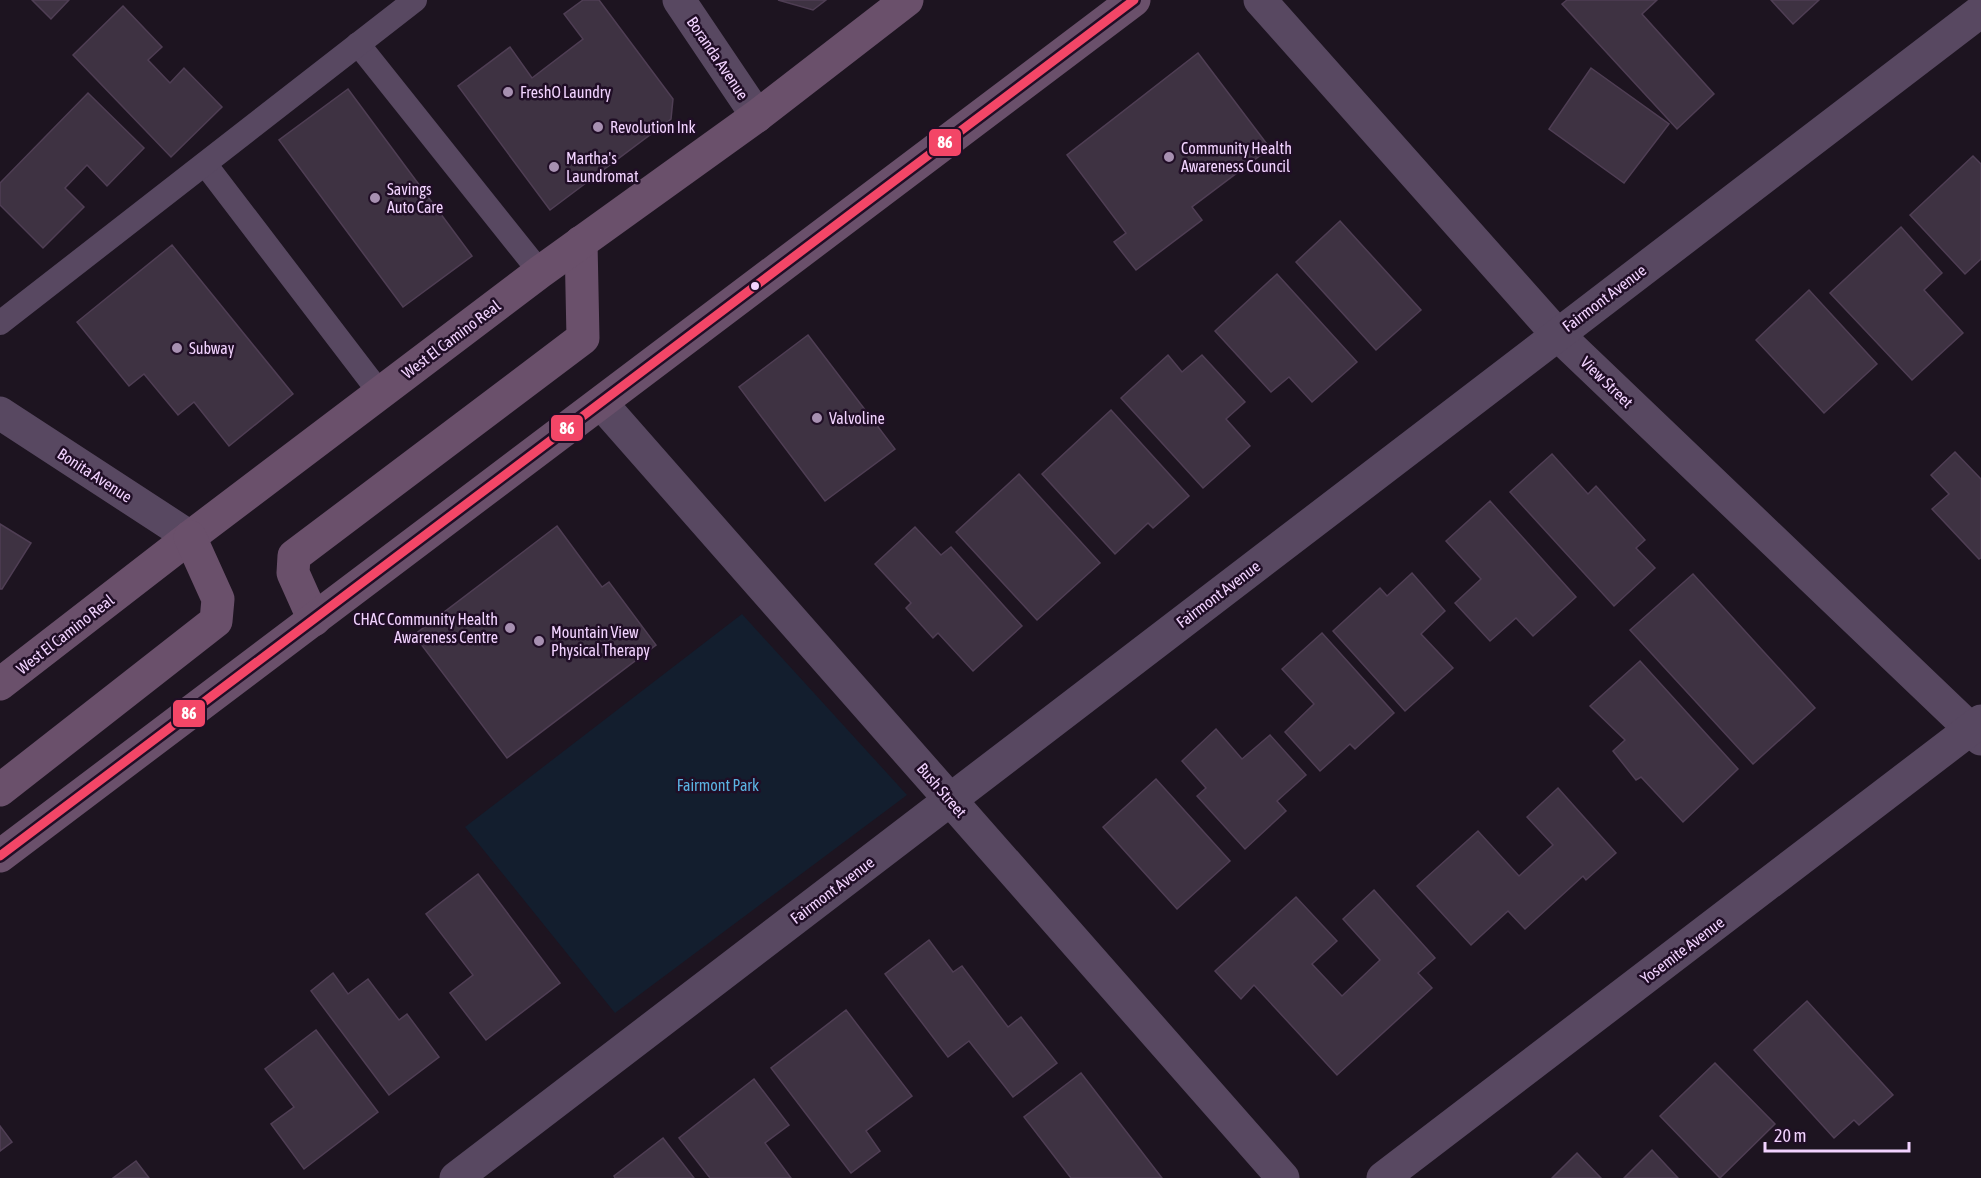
<svg xmlns="http://www.w3.org/2000/svg" width="1981" height="1178" font-family="'Asap Condensed',sans-serif">
	<rect width="100%" height="100%" fill="#1d1420"/>
	<!-- green -->
	<polygon fill="#131e2e" points="742,614 907,795 615,1013 465,827"/>
	<!-- building -->
	<g fill="#3e3242" stroke="#4f3e54" stroke-width="1.5">
		<polygon points="32,0 69,0 51,19"/>
		<polygon points="583,0 599,0 673,99 671,119 550,210 458,86 510,47 532,78 583,39 564,14"/>
		<polygon points="778,0 826,0 813,10"/>
		<polygon points="1567,0 1657,0 1642,14 1714,94 1677,129 1562,4"/>
		<polygon points="1771,0 1819,0 1793,24"/>
		<polygon points="123,6 162,47 148,60 170,83 184,68 222,107 171,157 73,55"/>
		<polygon points="1198,53 1270,148 1192,207 1202,220 1136,270 1114,242 1126,233 1067,155"/>
		<polygon points="1591,68 1669,124 1624,183 1549,129"/>
		<polygon points="348,89 472,256 403,307 279,140"/>
		<polygon points="88,93 144,148 107,186 87,165 65,188 84,207 43,248 0,205 0,183"/>
		<polygon points="1973,156 1981,164 1981,259 1965,274 1910,215"/>
		<polygon points="1340,221 1421,310 1376,350 1296,262"/>
		<polygon points="1901,227 1942,273 1924,290 1963,333 1912,380 1830,293"/>
		<polygon points="172,245 293,394 229,446 194,402 178,415 144,374 129,386 77,322"/>
		<polygon points="1277,274 1357,362 1312,402 1289,377 1271,392 1215,331"/>
		<polygon points="1809,290 1877,364 1824,413 1756,340"/>
		<polygon points="808,335 895,449 825,501 739,387"/>
		<polygon points="1168,355 1182,372 1202,355 1245,402 1226,419 1250,446 1203,488 1121,398"/>
		<polygon points="1111,410 1189,496 1153,528 1148,523 1115,554 1042,474"/>
		<polygon points="1955,452 1981,479 1981,558 1979,559 1932,509 1949,494 1931,475"/>
		<polygon points="1552,454 1588,494 1596,486 1645,540 1636,548 1655,568 1614,606 1510,492"/>
		<polygon points="1019,474 1100,563 1037,620 956,532"/>
		<polygon points="1490,501 1576,597 1533,636 1516,618 1490,641 1455,603 1481,579 1446,541"/>
		<polygon points="0,524 31,543 2,589 0,589"/>
		<polygon points="557,526 602,587 609,582 656,645 507,758 414,635"/>
		<polygon points="915,527 941,555 951,547 1022,626 973,671 938,633 933,638 906,608 911,603 875,564"/>
		<polygon points="1412,573 1445,611 1421,634 1453,668 1405,711 1333,631 1380,588 1387,596"/>
		<polygon points="1693,574 1815,708 1753,764 1630,630"/>
		<polygon points="1322,633 1394,713 1355,749 1350,744 1320,771 1285,732 1314,704 1282,669"/>
		<polygon points="1640,661 1738,769 1683,822 1641,777 1636,780 1613,751 1625,740 1590,706"/>
		<polygon points="1216,729 1242,759 1270,735 1306,775 1277,801 1286,811 1245,849 1197,796 1206,788 1182,761"/>
		<polygon points="1156,779 1230,861 1177,909 1103,827"/>
		<polygon points="1558,788 1616,853 1586,880 1583,876 1525,929 1508,911 1471,945 1417,886 1478,831 1519,876 1553,845 1527,817"/>
		<polygon points="478,874 560,983 486,1040 450,993 473,975 426,914"/>
		<polygon points="1374,890 1435,958 1418,973 1432,988 1337,1075 1254,985 1241,999 1215,971 1296,897 1337,941 1312,964 1342,996 1380,960 1343,919"/>
		<polygon points="929,940 953,972 962,966 1008,1027 1021,1017 1057,1063 1013,1097 969,1041 948,1057 885,974"/>
		<polygon points="333,973 348,994 368,979 399,1020 407,1014 439,1057 389,1095 311,991"/>
		<polygon points="1807,1001 1893,1095 1859,1125 1854,1120 1834,1138 1754,1050"/>
		<polygon points="846,1010 912,1096 866,1131 880,1151 851,1173 771,1068"/>
		<polygon points="316,1030 378,1112 304,1169 271,1124 294,1107 265,1069"/>
		<polygon points="1715,1063 1775,1124 1720,1178 1660,1116"/>
		<polygon points="1081,1073 1162,1178 1071,1178 1024,1117"/>
		<polygon points="754,1079 789,1125 765,1143 791,1178 710,1178 679,1138"/>
		<polygon points="0,1126 12,1142 0,1151"/>
		<polygon points="663,1138 694,1178 615,1178 614,1176"/>
		<polygon points="1652,1150 1678,1178 1624,1178"/>
		<polygon points="1577,1153 1601,1178 1552,1178"/>
		<polygon points="136,1161 149,1178 113,1178"/>
	</g>
	<g fill="none" stroke-linecap="round" stroke-linejoin="round">
		<!-- lane -->
		<g stroke="#584861" stroke-width="24">
			<polyline points="358,44 540,272"/>
			<polyline points="205,164 380,393"/>
			<polyline points="0,323 415,0"/>
		</g>
		<!-- street -->
		<g stroke="#584861" stroke-width="33">
			<polyline points="679,0 757,116"/>
			<polyline points="1260,0 1557,334 1981,739"/>
			<polyline points="601,403 1283,1178"/>
			<polyline points="0,413 190,537"/>
			<polyline points="456,1178 1981,11"/>
			<polyline points="1383,1178 1981,721"/>
		</g>
		<!-- primary -->
		<g stroke="#6a506b" stroke-width="33">
			<polyline points="314,620 293,573 294,556 583,338 581,242"/>
			<polyline points="0,684 190,537 540,272 757,116 907,0"/>
			<polyline points="0,790 216,621 218,599 190,537"/>
			<polyline points="0,856 1134,0"/>
		</g>
		<defs>
			<polyline id="bus-1" points="0,856 1134,0"/>
		</defs>
		<!-- bus-1 casing -->
		<use href="#bus-1" stroke="#200e26" stroke-width="14"/>
		<!-- bus-1 -->
		<use href="#bus-1" stroke="#f34667" stroke-width="9"/>
	</g>
	<!-- markers -->
	<g fill="#a790b1" stroke="#200e26" stroke-width="2">
		<circle cx="508" cy="92" r="6"/>
		<circle cx="598" cy="127" r="6"/>
		<circle cx="1169" cy="157" r="6"/>
		<circle cx="554" cy="167" r="6"/>
		<circle cx="375" cy="198" r="6"/>
		<circle cx="177" cy="348" r="6"/>
		<circle cx="817" cy="418" r="6"/>
		<circle cx="510" cy="628" r="6"/>
		<circle cx="539" cy="641" r="6"/>
	</g>
	<circle fill="#f2d3ff" stroke="#200e26" stroke-width="2" cx="755" cy="286" r="5"/>
	<g text-anchor="middle" stroke-width="5" stroke-linejoin="round" paint-order="stroke">
		<!-- street labels -->
		<g font-size="16" fill="#f2d3ff" stroke="#200e26">
			<text transform="translate(718 58) rotate(56)" y="6">Boranda Avenue</text>
			<text transform="translate(1604 298) rotate(-37)" y="6">Fairmont Avenue</text>
			<text transform="translate(451 339) rotate(-37)" y="6">West El Camino Real</text>
			<text transform="translate(1607 382) rotate(44)" y="6">View Street</text>
			<text transform="translate(95 475) rotate(33)" y="6">Bonita Avenue</text>
			<text transform="translate(1218 594) rotate(-37)" y="6">Fairmont Avenue</text>
			<text transform="translate(65 634) rotate(-38)" y="6">West El Camino Real</text>
			<text transform="translate(942 790) rotate(49)" y="6">Bush Street</text>
			<text transform="translate(832 890) rotate(-37)" y="6">Fairmont Avenue</text>
			<text transform="translate(1682 950) rotate(-37)" y="6">Yosemite Avenue</text>
		</g>
		<!-- poi labels -->
		<g font-size="16" fill="#f2d3ff" stroke="#200e26" text-anchor="start">
			<text x="520" y="98">FreshO Laundry</text>
			<text x="610" y="133">Revolution Ink</text>
			<text x="1181" y="154">Community Health<tspan x="1181" dy="18">Awareness Council</tspan></text>
			<text x="566" y="164">Martha's<tspan x="566" dy="18">Laundromat</tspan></text>
			<text x="387" y="195">Savings<tspan x="387" dy="18">Auto Care</tspan></text>
			<text x="189" y="354">Subway</text>
			<text x="829" y="424">Valvoline</text>
			<text x="498" y="625" text-anchor="end">CHAC Community Health<tspan x="498" dy="18">Awareness Centre</tspan></text>
			<text x="551" y="638">Mountain View<tspan x="551" dy="18">Physical Therapy</tspan></text>
		</g>
		<!-- park labels -->
		<g font-size="16" fill="#5bb4e3" stroke="#200e26">
			<text x="718" y="791">Fairmont Park</text>
		</g>
	</g>
	<g stroke="#200e26" stroke-width="2">
		<rect x="928" y="128" width="34" height="29" rx="6" fill="#f34667"/>
		<rect x="550" y="414" width="34" height="28" rx="6" fill="#f34667"/>
		<rect x="172" y="699" width="34" height="29" rx="6" fill="#f34667"/>
	</g>
	<g font-size="16" text-anchor="middle" font-weight="bold" fill="#fff">
		<text x="945" y="148">86</text>
		<text x="567" y="434">86</text>
		<text x="189" y="719">86</text>
	</g>
	<!-- scale -->
	<path d="M1765 1142v9h144v-9" fill="none" stroke="#f2d3ff" stroke-width="3"/>
	<text x="1774" y="1142" font-size="18" fill="#f2d3ff" stroke="#200e26" stroke-width="4.5" paint-order="stroke">20 m</text>
</svg>
